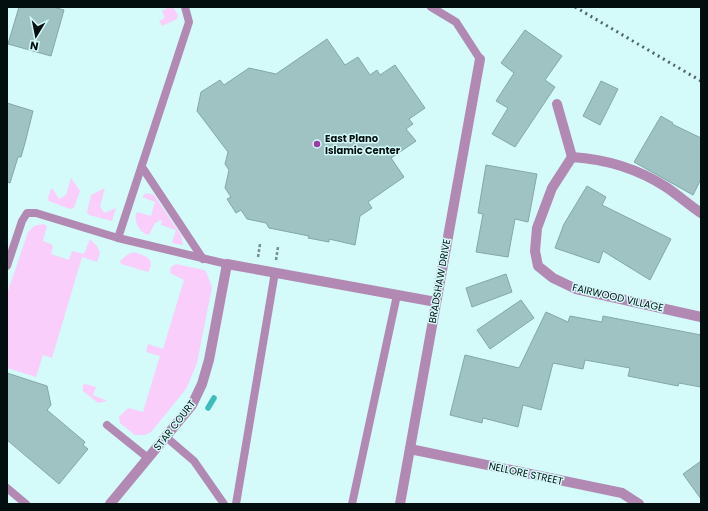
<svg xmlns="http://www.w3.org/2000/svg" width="708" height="511" font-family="Poppins,sans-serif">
	<rect width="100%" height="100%" fill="#d4faf9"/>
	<!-- green -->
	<g fill="#f9cefa">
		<polygon points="169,7 173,7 178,15 177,19 162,26 159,21 165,18 162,11"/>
		<polygon points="71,178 80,191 74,208 70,209 49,201 48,198 51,189 53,189 59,199 66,195"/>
		<polygon points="105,188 100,206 104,213 116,208 112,221 89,215 87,212 91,195"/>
		<path d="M146,193L154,195L181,235L183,245L172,243L176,230L161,225L162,221L159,220L157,223H155L149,235C140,233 134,223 136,214L137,212L151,216L155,202L142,197Z"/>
		<polygon points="43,224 47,226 43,241 53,245 51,254 69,260 72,251 84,254 90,239 97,246 100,253 97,262 82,257 52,358 43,355 36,377 7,368 7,294 28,232 34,226"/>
		<path d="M134,252C146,256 156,259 148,272L121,264L120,261L127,255Z"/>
		<polygon points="176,264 204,270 206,272 212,287 197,363 186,389 151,432 145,435 135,435 120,423 119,417 128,408 143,412 160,356 146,352 148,344 163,349 184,280 170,273 171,267"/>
		<polygon points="85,384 96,387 93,395 107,401 98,403 83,391 83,385"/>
	</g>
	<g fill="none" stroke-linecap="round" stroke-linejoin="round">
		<!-- stream -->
		<polyline stroke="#3abdbd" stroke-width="5.5" points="208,408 214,398"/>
	</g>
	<!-- building -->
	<g fill="#9fc3c3" stroke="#84a7a7">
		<polygon points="19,7 53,7 64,10 51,56 8,44"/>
		<polygon points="525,30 562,56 545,80 555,87 515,147 492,134 508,108 496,101 514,73 501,63"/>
		<polygon points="327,39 345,65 358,57 370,75 377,70 380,75 395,65 425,108 409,119 413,124 406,129 416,141 391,158 404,177 368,202 372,208 360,216 355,245 329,239 329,242 308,238 309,236 269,228 266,223 247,219 241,210 236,213 227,199 231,197 225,188 229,170 225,164 228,152 197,111 201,92 220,80 224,85 249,68 276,74"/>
		<polygon points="601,81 618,89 600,125 583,116"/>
		<polygon points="7,103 33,111 25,143 21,157 18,157 10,183 7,182"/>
		<polygon points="661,116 673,123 672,124 701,138 701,179 693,195 634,162"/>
		<polygon points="486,165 537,174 528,222 515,219 508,257 476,252 483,214 478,213"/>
		<polygon points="587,186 606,197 602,205 671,239 650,280 603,251 599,263 555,248 564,224"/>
		<polygon points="506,274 512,292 472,307 466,288"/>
		<polygon points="521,300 534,318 490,349 477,330"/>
		<polygon points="546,312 568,322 570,316 602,322 603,316 701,335 701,387 679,383 678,386 628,376 630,368 585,360 583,369 553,363 541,410 523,405 518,427 483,418 482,423 450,415 465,355 519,368"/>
		<polygon points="7,373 47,386 51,405 47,410 85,442 83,445 88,449 59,484 7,440"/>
		<polygon points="701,461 701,499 683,474"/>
	</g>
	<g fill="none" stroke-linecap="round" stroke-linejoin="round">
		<!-- path -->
		<g stroke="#748e8d" stroke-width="2.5" stroke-dasharray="3 2" stroke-linecap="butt">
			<polyline points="258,257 260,244"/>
			<polyline points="276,260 278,247"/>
		</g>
		<!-- lane -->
		<g stroke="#b289b3" stroke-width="8">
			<polyline points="431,7 456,22 480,59"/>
			<polyline points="142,167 203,259"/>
			<polyline points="118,238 189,22 185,7"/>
			<polyline points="7,266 22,221 27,213 36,213 118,238 227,264"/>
			<polyline points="107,425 148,458"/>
			<polyline points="166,437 194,461 224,504"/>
			<polyline points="7,488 26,504"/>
			<polyline points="236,504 275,272"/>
			<polyline points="352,504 397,295"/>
		</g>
		<!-- street -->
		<g stroke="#b289b3" stroke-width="10">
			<polyline points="557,104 572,157"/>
			<path d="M701,213C689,205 678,195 666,187C638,169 604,159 572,157L552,188L537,228L535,251L538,266L553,278L576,289L701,317"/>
			<polyline points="410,449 622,493 639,504"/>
			<polyline points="110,504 192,405 202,384 209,360 227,264 436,302"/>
			<polyline points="400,504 480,59"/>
		</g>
		<!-- rail -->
		<polyline stroke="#506565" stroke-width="3" stroke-dasharray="2 4" stroke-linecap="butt" points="575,7 701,81"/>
	</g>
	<!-- markers -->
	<circle fill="#9c3ba2" stroke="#d4faf9" stroke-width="1.5" cx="317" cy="144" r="4"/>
	<g text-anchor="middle" stroke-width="3" stroke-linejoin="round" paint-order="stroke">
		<!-- poi labels -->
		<g font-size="10" font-weight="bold" fill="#030f0f" stroke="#d4faf9" text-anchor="start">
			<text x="325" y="142">East Plano<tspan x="325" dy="12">Islamic Center</tspan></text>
		</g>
		<!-- street labels -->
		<g font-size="10" fill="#030f0f" stroke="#d4faf9">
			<text transform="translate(439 281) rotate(-80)" y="4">BRADSHAW DRIVE</text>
			<text transform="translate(618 297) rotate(13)" y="4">FAIRWOOD VILLAGE</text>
			<text transform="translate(174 425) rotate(-52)" y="4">STAR COURT</text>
			<text transform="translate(526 473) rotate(12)" y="4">NELLORE STREET</text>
		</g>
	</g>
	<!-- border -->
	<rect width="708" height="511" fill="none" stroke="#030f0f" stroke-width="16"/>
	<!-- north arrow -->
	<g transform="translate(36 36) rotate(190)" stroke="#d4faf9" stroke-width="3" paint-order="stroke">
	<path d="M0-3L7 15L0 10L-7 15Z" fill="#030f0f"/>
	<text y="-6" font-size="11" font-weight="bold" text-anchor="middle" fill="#030f0f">N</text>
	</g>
</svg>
